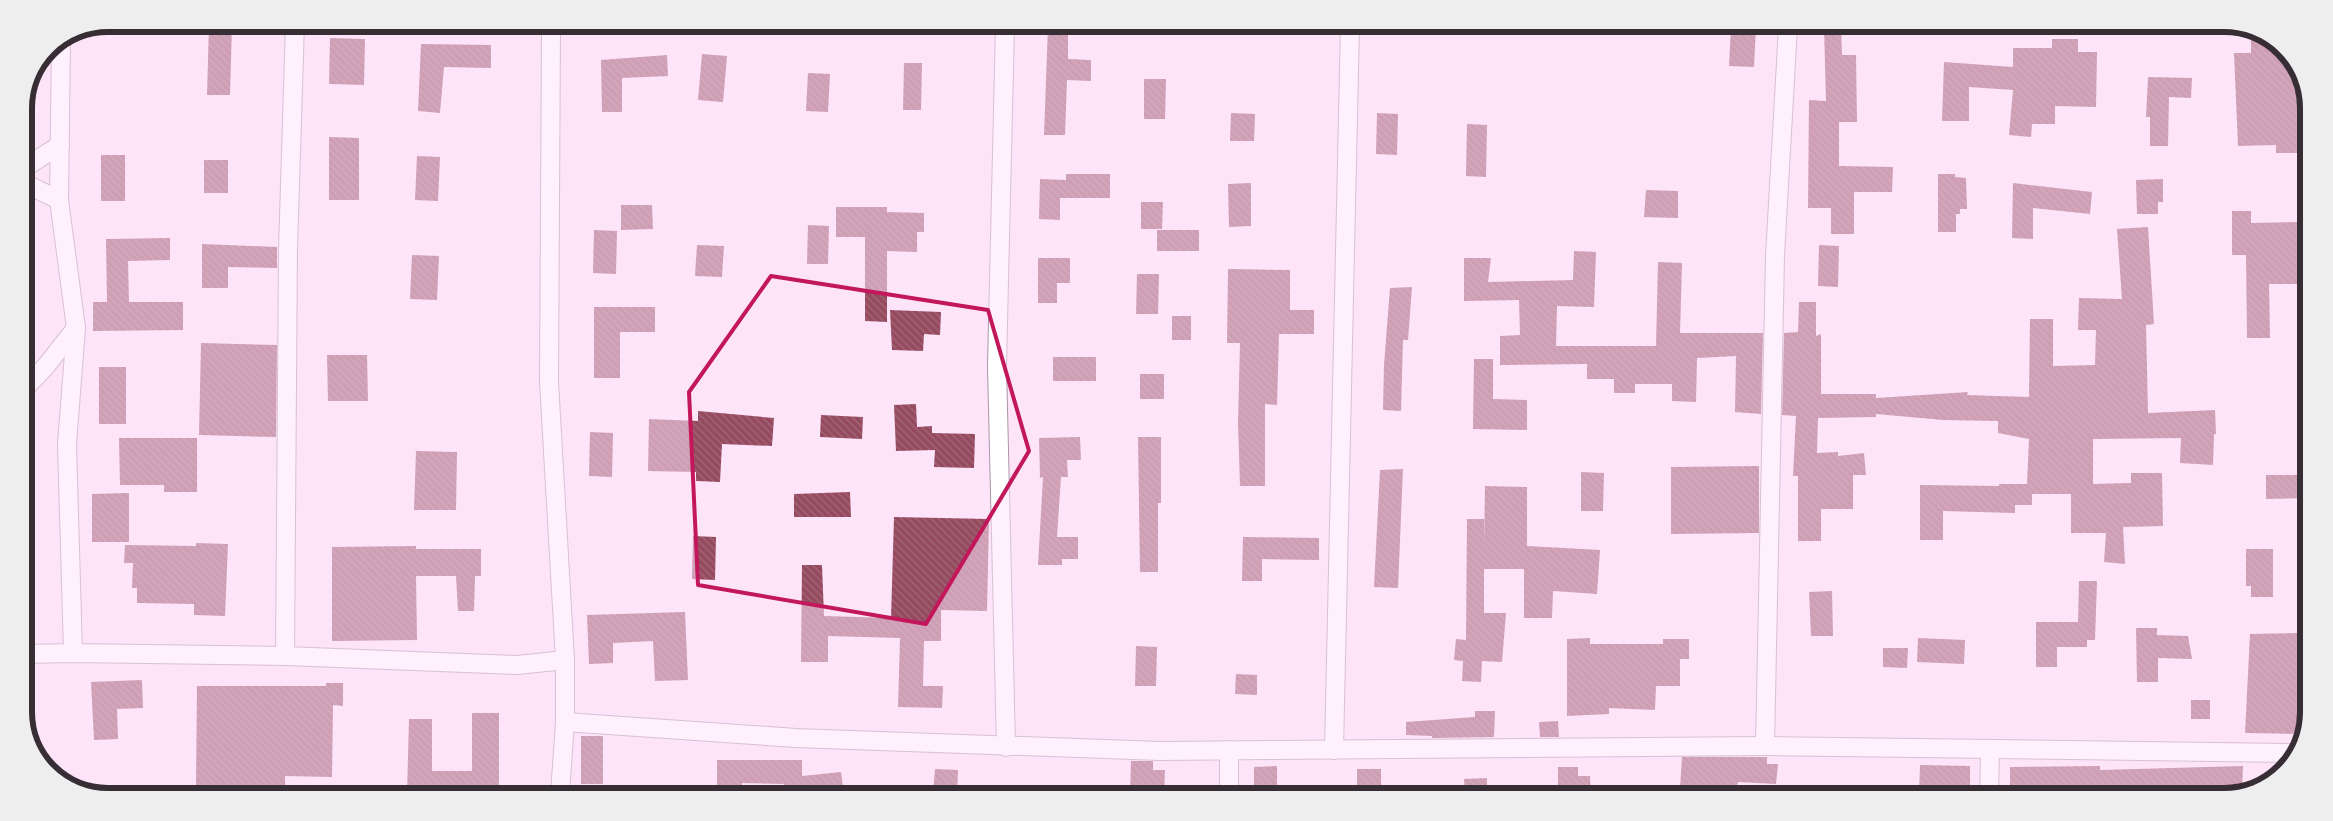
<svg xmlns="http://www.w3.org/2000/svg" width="2333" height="821" font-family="'Fira Sans Condensed',sans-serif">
	<defs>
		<pattern id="building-back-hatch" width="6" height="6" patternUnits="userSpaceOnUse" patternTransform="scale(1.25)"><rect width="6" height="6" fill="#964a60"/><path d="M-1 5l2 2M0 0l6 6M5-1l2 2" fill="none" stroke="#a16878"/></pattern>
	</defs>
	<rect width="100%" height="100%" fill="#fde4f9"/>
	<!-- building -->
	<g fill="url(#building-back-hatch)">
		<polygon points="209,24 232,24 230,95 207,95"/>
		<polygon points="1048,26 1068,26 1068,59 1091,60 1091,81 1067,80 1065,135 1044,135"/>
		<polygon points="1731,27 1756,27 1754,67 1729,66"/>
		<polygon points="1824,27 1841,27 1842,55 1856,55 1857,122 1839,122 1839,166 1893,167 1892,192 1854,192 1854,234 1831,234 1831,208 1808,208 1809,100 1826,101"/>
		<polygon points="2251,28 2292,57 2309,102 2309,153 2276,153 2276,145 2238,146 2234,53 2251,53"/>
		<polygon points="330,38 365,39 364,85 329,84"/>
		<polygon points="2052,39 2078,39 2078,52 2097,52 2096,107 2055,106 2055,124 2032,124 2031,137 2009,135 2013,90 1969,87 1969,121 1942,121 1944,62 2013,67 2013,48 2052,48"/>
		<polygon points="421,44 491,45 491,68 444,67 440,113 418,111"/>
		<polygon points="702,54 727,56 723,102 698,100"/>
		<polygon points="667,55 668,76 622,78 622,112 602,112 601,60"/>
		<polygon points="904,63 922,63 921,110 903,110"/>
		<polygon points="808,73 830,74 828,112 806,111"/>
		<polygon points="2148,77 2192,78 2191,98 2169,97 2168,146 2150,146 2150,117 2146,117"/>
		<polygon points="1144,79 1166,79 1165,119 1144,119"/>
		<polygon points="1231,113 1255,114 1254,141 1230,141"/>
		<polygon points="1377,113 1398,114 1397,155 1376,154"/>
		<polygon points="1467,124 1487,125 1486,177 1466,176"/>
		<polygon points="329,137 359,138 359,200 329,200"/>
		<rect x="101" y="155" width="24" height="46"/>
		<polygon points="417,156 440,157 438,201 415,200"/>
		<rect x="204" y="160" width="24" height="33"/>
		<polygon points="1066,174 1110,174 1110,198 1060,198 1060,220 1039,219 1040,179 1066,180"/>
		<polygon points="1938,174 1955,174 1955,177 1966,178 1967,209 1960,209 1960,214 1956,214 1956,232 1938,232"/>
		<polygon points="2163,179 2163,202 2158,202 2158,214 2137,214 2136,180"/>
		<polygon points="1251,183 1251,226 1229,227 1228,184"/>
		<polygon points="2013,183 2092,192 2090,214 2033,208 2033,239 2012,238"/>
		<polygon points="1646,190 1678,191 1678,218 1644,217"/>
		<polygon points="1141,202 1163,202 1162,229 1141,229"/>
		<polygon points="621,205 652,205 653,229 621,230"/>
		<polygon points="836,207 887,207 887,212 924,213 924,232 917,232 917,252 887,251 887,322 865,321 865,237 836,237"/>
		<polygon points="2232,211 2251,211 2251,223 2300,222 2300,260 2308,260 2308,284 2269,284 2270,338 2247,338 2246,255 2232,255"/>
		<polygon points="808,225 829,226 828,264 807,264"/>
		<polygon points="2148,227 2154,324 2146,325 2148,413 2215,410 2216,434 2214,434 2213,465 2180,463 2181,438 2093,439 2093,484 2131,483 2131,473 2162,473 2163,526 2123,527 2125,564 2104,562 2106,533 2071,533 2071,494 2032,494 2032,505 2015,505 2015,513 1943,511 1943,540 1920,540 1920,485 1999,486 1999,484 2027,484 2029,439 1998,433 1998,421 1943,420 1876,414 1876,417 1818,418 1817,453 1838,452 1838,456 1864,453 1866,475 1853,475 1853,509 1821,509 1821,541 1798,541 1798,476 1793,476 1796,416 1782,415 1784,333 1798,332 1799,302 1816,302 1816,336 1821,334 1821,394 1876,394 1876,398 1968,392 1967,395 2029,397 2030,319 2053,319 2053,366 2095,365 2096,330 2078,330 2079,298 2122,299 2117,229"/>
		<polygon points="594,230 617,231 616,274 593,273"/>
		<rect x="1157" y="230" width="42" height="21"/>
		<polygon points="170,238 170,260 128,261 129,302 183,302 183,330 93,331 93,302 107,302 106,239"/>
		<polygon points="202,244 277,247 277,268 228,267 228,288 202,288"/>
		<polygon points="697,245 724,246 722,277 695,276"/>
		<polygon points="1819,245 1839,246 1838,287 1818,286"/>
		<polygon points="1574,251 1596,252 1594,307 1557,306 1556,346 1656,346 1658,262 1682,263 1680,333 1763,333 1761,414 1735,412 1736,356 1697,358 1696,402 1672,401 1672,384 1635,384 1635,393 1614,393 1614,379 1587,379 1587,364 1500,365 1500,336 1520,335 1519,300 1464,301 1464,258 1491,258 1488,282 1573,280"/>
		<polygon points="412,255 439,256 437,300 410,299"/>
		<polygon points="1038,258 1070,258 1070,283 1057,283 1057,303 1038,303"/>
		<polygon points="1228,269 1290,270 1290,310 1314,310 1314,334 1279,334 1277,405 1265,404 1265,486 1240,486 1238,422 1240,343 1227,343"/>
		<polygon points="1137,274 1159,274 1158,314 1136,314"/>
		<polygon points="1412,287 1408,340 1403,340 1401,411 1383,410 1384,365 1390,288"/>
		<polygon points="594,307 655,307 655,332 620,332 620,378 594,378"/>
		<polygon points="890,310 941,312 940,335 924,334 923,351 892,350"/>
		<rect x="1172" y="316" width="19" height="24"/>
		<polygon points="201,343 277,345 276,437 199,435"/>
		<polygon points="327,355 367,355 368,401 328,401"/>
		<rect x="1053" y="357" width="43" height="24"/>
		<polygon points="1474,359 1493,359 1493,399 1527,400 1527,430 1473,429"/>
		<rect x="99" y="367" width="27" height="57"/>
		<rect x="1140" y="374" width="24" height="25"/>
		<polygon points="916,404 917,427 932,426 932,433 975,434 974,468 934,467 935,450 896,451 894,405"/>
		<polygon points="698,411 774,418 772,446 722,444 720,482 696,481 696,472 648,471 649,419 698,421"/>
		<polygon points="821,415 863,417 862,439 820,437"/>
		<polygon points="590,432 613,433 612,477 589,476"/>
		<polygon points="1080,437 1081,460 1067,460 1068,477 1061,477 1057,537 1078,537 1078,559 1062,559 1062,565 1038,565 1043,477 1040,478 1039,438"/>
		<polygon points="1138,437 1161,437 1161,503 1158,503 1158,572 1140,572"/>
		<polygon points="119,438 197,438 197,492 164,492 164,485 120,485"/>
		<polygon points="416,451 457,452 456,510 414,510"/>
		<polygon points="1759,466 1759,533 1671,534 1671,467"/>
		<polygon points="1403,469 1398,588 1374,587 1380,470"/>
		<polygon points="1581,472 1604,473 1603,511 1581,511"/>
		<polygon points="2266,475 2307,475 2306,498 2266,499"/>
		<polygon points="1485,486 1527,487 1527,546 1600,550 1597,594 1553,591 1552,618 1524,618 1524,569 1484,569 1484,613 1506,613 1502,662 1482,661 1481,682 1462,681 1463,661 1454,660 1456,639 1466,640 1467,519 1484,519 1484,548"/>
		<polygon points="850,492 851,517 794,517 794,494"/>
		<polygon points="129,493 129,542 92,542 92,494"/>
		<polygon points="894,517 989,519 987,611 941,610 941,641 924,641 923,686 943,686 942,708 898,707 900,638 828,636 828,662 801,662 802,565 822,565 824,616 891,618"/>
		<polygon points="693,536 716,537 715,580 692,579"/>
		<polygon points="1243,537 1319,538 1319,560 1262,559 1262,581 1242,581"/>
		<polygon points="196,543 228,544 225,616 194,615 194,604 137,603 137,588 132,588 133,563 124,563 125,545 196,546"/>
		<polygon points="416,546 416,549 481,549 481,576 475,576 474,611 458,611 456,576 416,576 417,640 332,641 332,547"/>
		<polygon points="2246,549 2273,549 2273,597 2251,597 2251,586 2246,586"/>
		<polygon points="2079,581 2097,581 2095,640 2087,640 2087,647 2057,647 2057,667 2036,667 2036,622 2078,622"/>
		<polygon points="1832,591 1833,636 1811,636 1809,592"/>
		<polygon points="685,612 688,680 655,681 653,641 613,643 613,663 589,664 587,615"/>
		<polygon points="2136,628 2157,628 2157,635 2188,636 2192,659 2158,658 2158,682 2137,682"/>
		<polygon points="2306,633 2305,676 2300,692 2299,734 2245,733 2250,634"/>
		<polygon points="1590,638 1590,644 1663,644 1663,639 1689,639 1689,659 1680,659 1680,686 1656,686 1655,710 1609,708 1609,714 1567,716 1567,639"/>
		<polygon points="1918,638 1965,640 1964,664 1917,662"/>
		<polygon points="1136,646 1157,647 1156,686 1135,686"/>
		<polygon points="1883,648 1908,648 1907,668 1883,667"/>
		<polygon points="1236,674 1257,675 1257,695 1235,694"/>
		<polygon points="142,680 143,708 117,709 118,739 94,740 91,682"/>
		<polygon points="326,683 343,683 343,706 333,705 332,777 285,776 285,787 196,787 197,686 326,686"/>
		<rect x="2191" y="700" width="19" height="19"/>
		<polygon points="1475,711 1495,711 1494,737 1432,738 1432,736 1406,735 1406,722 1475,717"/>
		<polygon points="472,713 499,713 499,794 407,794 409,719 432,719 432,771 472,771"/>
		<polygon points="1558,721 1559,737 1540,737 1539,722"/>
		<rect x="581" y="736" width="22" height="48"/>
		<polygon points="1682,757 1767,757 1767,764 1778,764 1776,784 1738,782 1735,796 1706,796 1707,789 1680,788"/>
		<polygon points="717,760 802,760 802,776 841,772 844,794 784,794 784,784 742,783 742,794 717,794"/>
		<polygon points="1131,761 1153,761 1153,770 1165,770 1164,795 1130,795"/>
		<polygon points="1920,765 1970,766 1970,790 1942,790 1942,797 1919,797"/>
		<polygon points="1277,766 1277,795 1254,795 1254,767"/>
		<polygon points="2100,766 2100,770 2243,766 2242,792 2225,797 2212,797 2212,789 2123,790 2123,797 2010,797 2010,767"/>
		<polygon points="1558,767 1578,767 1578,776 1590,776 1591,796 1558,796"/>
		<polygon points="935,769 958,770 957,795 933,795"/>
		<polygon points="1357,769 1381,769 1381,796 1357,795"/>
		<polygon points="1487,778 1487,796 1465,796 1464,779"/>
	</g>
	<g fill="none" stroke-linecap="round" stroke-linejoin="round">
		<defs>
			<g id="street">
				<polyline points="551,25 549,382 565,660 565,722 560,794"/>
				<polyline points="1005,26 997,366 1006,747"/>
				<polyline points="61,40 59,200 76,328 67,444 73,653"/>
				<polyline points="24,168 60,145"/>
				<polyline points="24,183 59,200"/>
				<polyline points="24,389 46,366 76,328"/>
				<polyline points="24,654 73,653 285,656 517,665 565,660"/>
				<polyline points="285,656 288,249 295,24"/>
				<polyline points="565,722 796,738 1160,751 1765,746 2295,753"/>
				<polyline points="1765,746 1775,256 1788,27"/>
				<polyline points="1334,750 1350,26"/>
				<polyline points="1229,795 1229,750"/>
				<polyline points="1989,797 1990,751"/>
			</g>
		</defs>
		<!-- street casing -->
		<use href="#street" stroke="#ab95a8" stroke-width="20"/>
		<!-- street -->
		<use href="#street" stroke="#fff" stroke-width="18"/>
	</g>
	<!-- marked area -->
	<path d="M0 0H2333V821H0ZM771,276L988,310L1029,451L926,624L698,585L689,392Z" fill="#fde4f9" fill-opacity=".55" fill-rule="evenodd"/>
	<path fill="none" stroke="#c2185b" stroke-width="4" stroke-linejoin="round" d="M771,276L988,310L1029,451L926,624L698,585L689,392Z"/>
	<!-- crop -->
	<path d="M0 0H2333V821H0ZM108 32H2224A76 76 0 0 1 2300 108V712A76 76 0 0 1 2224 788H108A76 76 0 0 1 32 712V108A76 76 0 0 1 108 32Z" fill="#efeeef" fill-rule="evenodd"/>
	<path fill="none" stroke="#362d35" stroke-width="6" d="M108 32H2224A76 76 0 0 1 2300 108V712A76 76 0 0 1 2224 788H108A76 76 0 0 1 32 712V108A76 76 0 0 1 108 32Z"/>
</svg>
